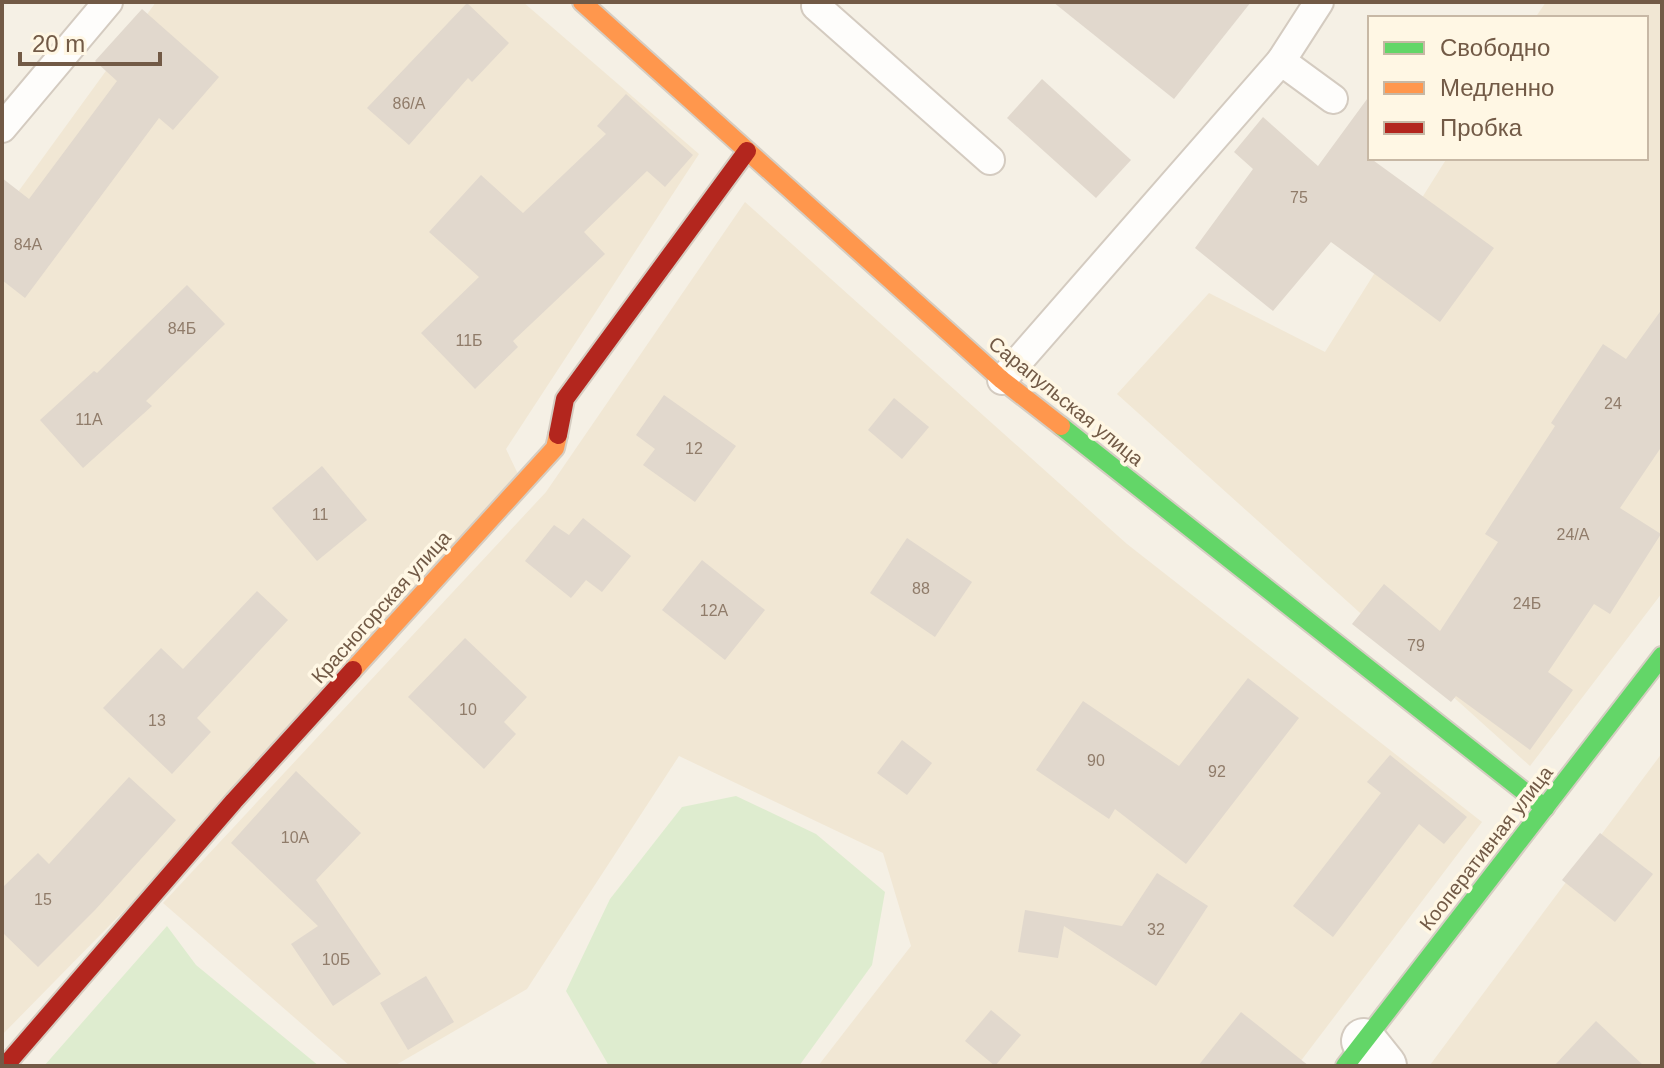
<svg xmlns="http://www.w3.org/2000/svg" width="1664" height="1068" font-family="Helvetica,sans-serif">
	<rect width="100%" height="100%" fill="#f5f0e5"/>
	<!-- residential -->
	<g fill="#f1e7d4">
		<polygon points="156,2 523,2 699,154 506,449 518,474 161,873 2,1035 2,214"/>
		<polygon points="1546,2 1662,2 1662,593 1530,766 1117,394 1209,293 1325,352 1447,158 1646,158 1646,18 1535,18"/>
		<polygon points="745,202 1127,544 1482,822 1297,1066 818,1066 911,946 883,853 679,756 527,989 394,1066 350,1066 163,903 546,492"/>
		<polygon points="1662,753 1662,1066 1430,1066 1430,1065"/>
	</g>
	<!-- green -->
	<g fill="#deeccf">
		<polygon points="736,796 816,834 885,892 872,965 799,1066 609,1066 566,991 610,899 682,807"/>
		<polygon points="167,926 196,965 319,1066 44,1066"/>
	</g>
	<!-- building -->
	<g fill="#e1d8cd">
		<polygon points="1053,2 1251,2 1174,99"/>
		<polygon points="467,3 509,43 472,82 468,78 409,145 367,108"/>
		<polygon points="142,9 219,77 173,130 159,118 25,298 2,280 2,178 29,199 117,81 95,61"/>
		<polygon points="1042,79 1131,160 1096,198 1007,118"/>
		<polygon points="626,94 693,155 665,187 647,171 584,232 605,254 513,341 518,347 475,389 421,333 479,277 429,232 481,175 523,213 606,134 597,126"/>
		<polygon points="1370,95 1370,158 1494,248 1440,322 1331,242 1273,311 1195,248 1253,169 1234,152 1263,117 1318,166"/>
		<polygon points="187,285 225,324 146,401 152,406 83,468 40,420 94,371 97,373"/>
		<polygon points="1662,309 1662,446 1620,508 1661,534 1610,614 1594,604 1548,672 1573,690 1530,750 1456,696 1451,702 1352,624 1384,584 1440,631 1498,542 1485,534 1555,426 1551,423 1603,344 1626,359"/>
		<polygon points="664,395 736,446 695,502 643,465 655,449 636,435"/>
		<polygon points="894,398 929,427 902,459 868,430"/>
		<polygon points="322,466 367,520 317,561 272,508"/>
		<polygon points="583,518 631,556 602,592 586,580 571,598 525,561 554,525 569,535"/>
		<polygon points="907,538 972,582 935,637 870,593"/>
		<polygon points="702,560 765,610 725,660 662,610"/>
		<polygon points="257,591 288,620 197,718 211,732 172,774 103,708 161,648 183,669"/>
		<polygon points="465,638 527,697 504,722 516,734 484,769 408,697"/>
		<polygon points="1248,678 1299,718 1186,864 1115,809 1109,819 1036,770 1083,701 1179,766"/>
		<polygon points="902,740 932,763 907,795 877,773"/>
		<polygon points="1390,755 1467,817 1444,844 1419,824 1333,937 1293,906 1381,793 1367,782"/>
		<polygon points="296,771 361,833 316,880 381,974 333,1006 291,944 318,926 231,843"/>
		<polygon points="129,777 176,820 95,910 38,967 2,932 2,888 38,853 49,864"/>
		<polygon points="1600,833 1653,874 1615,922 1562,880"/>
		<polygon points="1157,873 1208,906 1156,986 1064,926 1058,958 1018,952 1025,910 1122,926"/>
		<polygon points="426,976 454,1022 408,1050 380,1003"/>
		<polygon points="991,1010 1021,1035 995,1066 965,1041"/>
		<polygon points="1241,1012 1309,1066 1198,1066"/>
		<polygon points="1596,1021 1644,1066 1554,1066"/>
	</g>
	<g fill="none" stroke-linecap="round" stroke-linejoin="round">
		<defs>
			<g id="lane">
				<polyline points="818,2 816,6 990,160"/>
				<polyline points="1281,61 1319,2"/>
				<polyline points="2,128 108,2"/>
				<polyline points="1002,380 1281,61 1333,99"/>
			</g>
			<polyline id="street" points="1364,1041 1384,1066"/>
			<g id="fast">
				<polyline points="1061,426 1545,808"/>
				<polyline points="1345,1066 1662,656"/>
			</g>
			<g id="slow">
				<polyline points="582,2 1002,380 1061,426"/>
				<polyline points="353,670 555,448 558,435"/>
			</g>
			<g id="jam">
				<polyline points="558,435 565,399 747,151"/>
				<polyline points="5,1066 234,801 353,670"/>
			</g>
		</defs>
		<!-- lane casing -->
		<use href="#lane" stroke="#d4cbc0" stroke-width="32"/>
		<!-- street casing -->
		<use href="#street" stroke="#d4cbc0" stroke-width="48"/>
		<!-- fast casing -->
		<use href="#fast" stroke="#d5cdc2" stroke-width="22"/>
		<!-- slow casing -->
		<use href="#slow" stroke="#d5cdc2" stroke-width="22"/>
		<!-- jam casing -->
		<use href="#jam" stroke="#d5cdc2" stroke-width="22"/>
		<!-- lane -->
		<use href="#lane" stroke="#fefdfb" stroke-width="28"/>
		<!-- street -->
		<use href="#street" stroke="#fefdfb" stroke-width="44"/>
		<!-- fast -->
		<use href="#fast" stroke="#63d668" stroke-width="18"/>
		<!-- slow -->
		<use href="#slow" stroke="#ff974d" stroke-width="18"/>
		<!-- jam -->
		<use href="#jam" stroke="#b3261e" stroke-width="18"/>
	</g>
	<g text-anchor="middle" stroke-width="7" stroke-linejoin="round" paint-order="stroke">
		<!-- number labels -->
		<g font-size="16" fill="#907c6a">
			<text x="409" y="109">86/А</text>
			<text x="1299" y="203">75</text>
			<text x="28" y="250">84А</text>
			<text x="182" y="334">84Б</text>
			<text x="469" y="346">11Б</text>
			<text x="1613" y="409">24</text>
			<text x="89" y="425">11А</text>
			<text x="694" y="454">12</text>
			<text x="320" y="520">11</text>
			<text x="1573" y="540">24/А</text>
			<text x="921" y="594">88</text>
			<text x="1527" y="609">24Б</text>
			<text x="714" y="616">12А</text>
			<text x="1416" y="651">79</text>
			<text x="468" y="715">10</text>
			<text x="157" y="726">13</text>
			<text x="1096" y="766">90</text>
			<text x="1217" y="777">92</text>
			<text x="295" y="843">10А</text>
			<text x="43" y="905">15</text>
			<text x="1156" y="935">32</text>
			<text x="336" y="965">10Б</text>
		</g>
		<!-- street labels -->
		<g font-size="20" fill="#725a46" stroke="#fff7e4">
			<text transform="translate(1066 401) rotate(39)" y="7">Сарапульская улица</text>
			<text transform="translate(381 607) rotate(-48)" y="7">Красногорская улица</text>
			<text transform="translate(1486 848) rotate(-52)" y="7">Кооперативная улица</text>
		</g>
	</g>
	<!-- border -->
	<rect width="1664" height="1068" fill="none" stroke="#725a46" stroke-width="8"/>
	<!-- legend -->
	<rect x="1368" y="16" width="280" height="144" fill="#fff7e4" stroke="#c7b8a5" stroke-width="2"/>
	<rect x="1384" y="42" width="40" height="12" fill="#63d668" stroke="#c7b8a5" stroke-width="2"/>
	<text x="1440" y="56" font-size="24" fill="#725a46">Свободно</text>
	<rect x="1384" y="82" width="40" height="12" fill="#ff974d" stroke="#c7b8a5" stroke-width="2"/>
	<text x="1440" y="96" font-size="24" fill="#725a46">Медленно</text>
	<rect x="1384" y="122" width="40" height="12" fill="#b3261e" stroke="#c7b8a5" stroke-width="2"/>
	<text x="1440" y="136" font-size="24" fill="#725a46">Пробка</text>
	<!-- scale -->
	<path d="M20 52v12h140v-12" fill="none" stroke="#725a46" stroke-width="4"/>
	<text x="32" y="52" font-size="24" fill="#725a46" stroke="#fff7e4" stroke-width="6" paint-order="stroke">20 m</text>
</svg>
